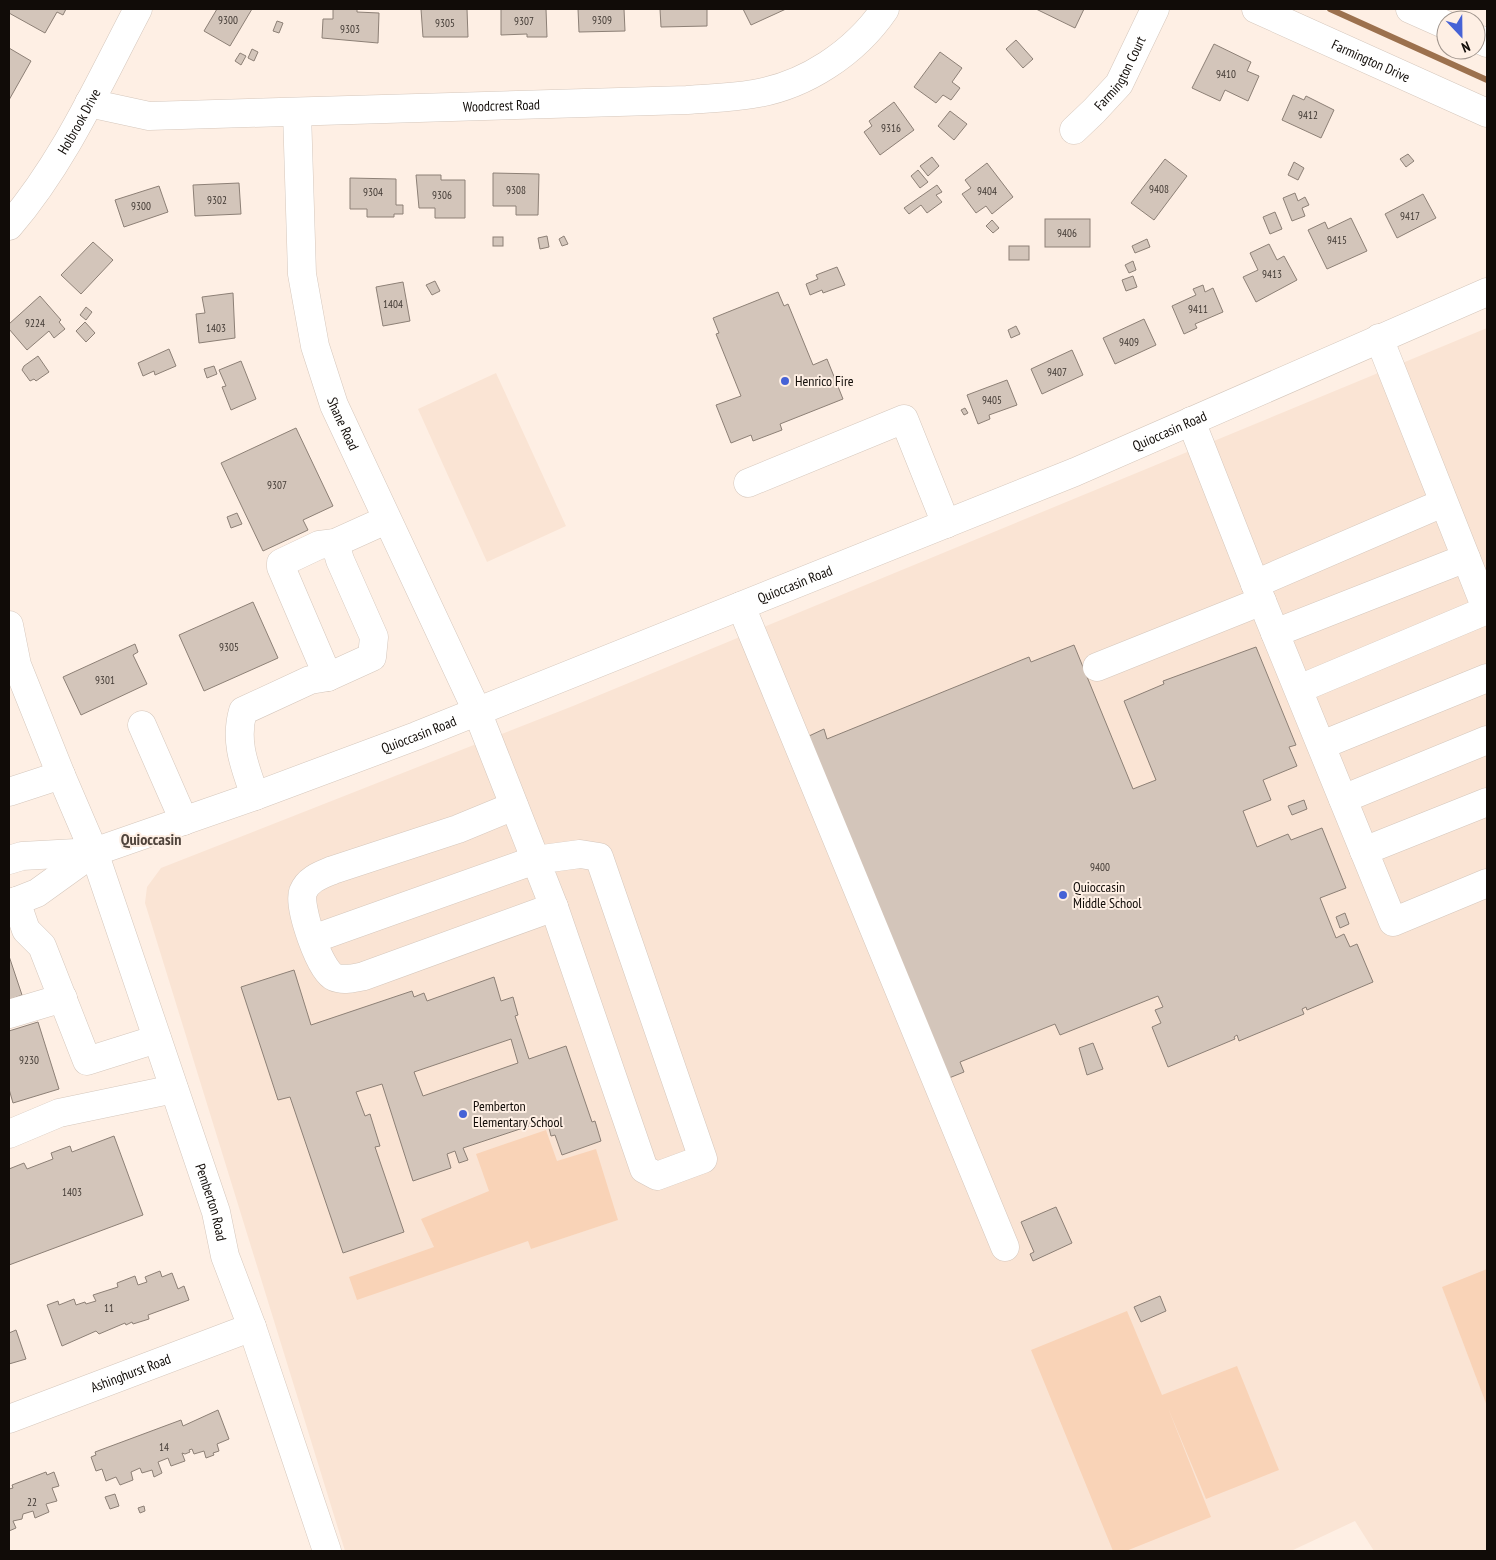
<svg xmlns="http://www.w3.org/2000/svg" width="1496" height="1560" font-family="'PT Sans Narrow',sans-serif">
	<rect width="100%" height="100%" fill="#feefe4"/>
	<!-- built -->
	<g fill="#fae4d4">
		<polygon points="1487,328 1487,1551 1374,1551 1355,1521 1291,1551 345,1551 145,903 147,887 161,868 573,706"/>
		<polygon points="496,373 566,526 487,562 418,409"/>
	</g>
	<!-- green -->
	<g fill="#f9d3b7">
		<polygon points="546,1130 557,1161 596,1149 618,1220 531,1249 528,1241 357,1300 349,1277 434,1247 421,1219 489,1191 476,1154"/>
		<polygon points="1487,1269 1487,1406 1442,1287"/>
		<polygon points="1127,1311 1162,1395 1237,1366 1279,1470 1206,1499 1168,1408 1211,1517 1126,1551 1113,1551 1031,1350"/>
	</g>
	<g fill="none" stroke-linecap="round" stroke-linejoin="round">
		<!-- stream -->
		<polyline stroke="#9c714e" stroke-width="6" points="1330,9 1487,80"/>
	</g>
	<!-- building -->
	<g fill="#d3c5ba" stroke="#8d8076" fill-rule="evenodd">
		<polygon points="9,9 66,9 63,15 57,12 45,33 9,13"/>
		<polygon points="217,9 252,9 230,46 204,31"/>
		<polygon points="333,9 357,9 357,12 379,13 378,43 322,38 323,19 333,19"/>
		<polygon points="421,9 467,9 468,37 423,37"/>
		<polygon points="501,9 546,9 547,37 527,37 527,34 501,35"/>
		<polygon points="578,9 624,9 625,31 579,32"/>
		<polygon points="660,9 707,9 707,26 661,27"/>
		<polygon points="743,9 786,9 751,25"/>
		<polygon points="1036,9 1084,9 1075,28"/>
		<polygon points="277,21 283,23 279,33 273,31"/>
		<polygon points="1016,40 1033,59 1023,68 1006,49"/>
		<polygon points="1214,44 1251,62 1247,71 1259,76 1248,101 1225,90 1220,101 1192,88"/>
		<polygon points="9,48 31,61 9,100"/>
		<polygon points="252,49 258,52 254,61 248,58"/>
		<polygon points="940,52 962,68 952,82 960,88 951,100 943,95 936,103 914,87"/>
		<polygon points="240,53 246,56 241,65 235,61"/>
		<polygon points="1293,95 1304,100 1306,96 1334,110 1321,138 1282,120"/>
		<polygon points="894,102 914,130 880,155 864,132 872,126 869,121"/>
		<polygon points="950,111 967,124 954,140 938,126"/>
		<polygon points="1408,154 1414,161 1406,167 1400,159"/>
		<polygon points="932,157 939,166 928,176 920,166"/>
		<polygon points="1165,159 1187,176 1154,220 1131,203"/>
		<polygon points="1294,162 1304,168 1298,180 1288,175"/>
		<polygon points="987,163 1013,197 992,214 986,206 976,213 962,194 971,188 965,180"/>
		<polygon points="918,170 928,182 920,188 911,176"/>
		<polygon points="493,173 539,174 538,215 516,215 516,206 493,206"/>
		<polygon points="416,175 441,175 441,180 465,180 465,218 435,218 435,208 419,208"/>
		<polygon points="350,178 396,179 396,205 403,205 403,214 394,214 394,217 367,217 367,209 350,209"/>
		<polygon points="239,183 241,214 195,216 193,185"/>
		<polygon points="937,185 942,192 936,195 942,202 927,213 921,205 909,214 904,208"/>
		<polygon points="159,186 168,212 124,227 115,200"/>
		<polygon points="1295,193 1298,201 1305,197 1309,205 1302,208 1305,216 1292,221 1283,198"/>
		<polygon points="1423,194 1436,218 1397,238 1385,214"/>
		<polygon points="1275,212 1282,229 1270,234 1263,217"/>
		<polygon points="1351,218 1367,251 1327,269 1308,230 1325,222 1328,229"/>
		<rect x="1045" y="219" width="45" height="28"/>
		<polygon points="992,220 999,228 993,233 986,226"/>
		<polygon points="547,236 549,247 540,249 538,238"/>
		<polygon points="564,236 568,244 562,246 559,239"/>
		<rect x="493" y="237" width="10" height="9"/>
		<polygon points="1147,239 1150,247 1135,253 1132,246"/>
		<polygon points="93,242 113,260 81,294 61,275"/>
		<polygon points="1269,244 1277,260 1284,256 1297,280 1256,302 1243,277 1258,270 1250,253"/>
		<rect x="1009" y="246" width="20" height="14"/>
		<polygon points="1133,261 1136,270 1129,273 1125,265"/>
		<polygon points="837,267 845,285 823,293 822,290 810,295 806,284 818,279 816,275"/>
		<polygon points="1133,276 1137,287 1126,291 1122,280"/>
		<polygon points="435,281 440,291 432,295 426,285"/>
		<polygon points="403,282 410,321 383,326 376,287"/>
		<polygon points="1203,285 1205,292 1213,288 1223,312 1195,324 1197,328 1184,334 1172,306 1196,295 1193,289"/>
		<polygon points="778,292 784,306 788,304 813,365 827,359 843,399 780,424 782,430 753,441 751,435 731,443 716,405 741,396 716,334 719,333 713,318"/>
		<polygon points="233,293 235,338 199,343 196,314 205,313 202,297"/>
		<polygon points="40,296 61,320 59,322 65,329 54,338 49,331 27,350 9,329 9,324"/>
		<polygon points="86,307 92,312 86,320 80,315"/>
		<polygon points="1144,319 1156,345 1115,364 1103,338"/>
		<polygon points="85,322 95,333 86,342 76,331"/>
		<polygon points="1016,326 1020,334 1011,338 1008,330"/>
		<polygon points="169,349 176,366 155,375 154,371 143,376 138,363"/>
		<polygon points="1072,350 1083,375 1042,394 1031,369"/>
		<polygon points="38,356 49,372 36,381 34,379 30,381 22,370 24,366"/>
		<polygon points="241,361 256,399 231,410 222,387 226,386 219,370"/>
		<polygon points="214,366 217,374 207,378 204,369"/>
		<polygon points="1007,380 1017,405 989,415 990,419 978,424 967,395"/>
		<polygon points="965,408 968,413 964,415 961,410"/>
		<polygon points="296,428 333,506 303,520 308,530 263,551 221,463"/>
		<polygon points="237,513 242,524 231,528 227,517"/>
		<polygon points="253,602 278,658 204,691 179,635"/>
		<polygon points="135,644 138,652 133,655 147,684 81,715 63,677"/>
		<polygon points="1074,645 1133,789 1156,780 1124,701 1164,684 1163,681 1256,647 1296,745 1289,747 1297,766 1263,780 1271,800 1243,811 1257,847 1288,834 1291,840 1322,828 1346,888 1320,898 1336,938 1344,934 1350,947 1357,944 1373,982 1307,1010 1306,1007 1302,1009 1304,1014 1239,1041 1237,1035 1234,1037 1235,1039 1168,1067 1152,1027 1161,1023 1155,1010 1163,1007 1158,996 1060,1035 1055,1024 960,1062 964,1072 949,1078 809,736 824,729 827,739 1029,657 1031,662"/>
		<polygon points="1304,800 1307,809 1292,815 1288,806"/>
		<polygon points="1345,913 1349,924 1340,928 1336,917"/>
		<polygon points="9,956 22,995 9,1000"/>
		<path d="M294,970L311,1025L412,991L414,997L424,993L427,1001L494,977L501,1001L513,997L518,1015L515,1016L529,1059L566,1046L592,1122L595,1121L601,1141L562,1155L555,1135L551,1136L547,1120L463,1148L468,1160L459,1163L455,1151L447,1154L451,1168L413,1181L382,1084L356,1092L365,1116L370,1114L380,1146L375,1147L404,1232L343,1253L290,1097L278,1100L241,987ZM511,1039L518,1063L423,1096L414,1072Z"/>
		<polygon points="38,1022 59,1089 13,1103 9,1089 9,1031"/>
		<polygon points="1093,1043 1103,1069 1087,1075 1079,1048"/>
		<polygon points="114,1136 143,1215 9,1265 9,1169 24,1163 27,1169 53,1159 51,1153 70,1146 72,1152"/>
		<polygon points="1056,1207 1072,1243 1033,1261 1030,1254 1034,1252 1021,1222"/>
		<polygon points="160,1271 162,1277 172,1273 178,1289 184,1286 189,1300 148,1315 149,1319 133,1324 132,1322 126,1325 125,1323 99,1334 96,1331 62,1346 47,1305 58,1301 59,1305 74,1299 76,1305 85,1302 86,1304 96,1301 93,1295 118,1287 117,1283 135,1276 138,1285 147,1282 145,1277"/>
		<polygon points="1160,1296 1166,1311 1141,1322 1134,1307"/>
		<polygon points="16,1330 26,1359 9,1364 9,1333"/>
		<polygon points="218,1410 229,1439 217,1444 219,1451 213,1453 214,1455 206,1458 204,1451 194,1454 192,1449 189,1450 190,1452 185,1454 182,1453 185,1461 171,1466 168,1458 158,1462 162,1473 154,1477 152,1470 142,1473 140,1468 131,1472 133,1480 120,1485 116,1477 106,1481 102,1469 96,1471 91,1457 96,1455 95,1452 181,1420 183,1426"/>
		<polygon points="46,1472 47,1475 54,1472 59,1486 52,1488 57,1501 46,1504 49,1512 35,1518 33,1511 23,1514 22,1519 13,1521 16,1528 9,1531 9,1489 13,1488 12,1485"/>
		<polygon points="115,1494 119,1506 110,1509 105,1497"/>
		<polygon points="144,1506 145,1511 140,1513 138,1508"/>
	</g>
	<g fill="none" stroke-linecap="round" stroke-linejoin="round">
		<defs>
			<g id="minor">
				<path id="s1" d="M1256,9L1487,113"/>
				<polyline points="1410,9 1446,25"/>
				<polyline points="1476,38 1487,43"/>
				<path id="s2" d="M89,103L149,116L687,100C709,98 731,98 753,94C805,86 855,53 885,9"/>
				<path id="s3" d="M297,112L302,274L315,346L334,405L477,711L554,907L644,1169L657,1176L703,1159L599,857L580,854L535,860L313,939"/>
				<path id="s4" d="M1074,130L1094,111L1119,84L1155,9"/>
				<path id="s5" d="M9,226C64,162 99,83 138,9"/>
				<polyline points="1379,338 1487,611"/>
				<polyline points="1191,421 1255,584 1393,922 1487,883"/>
				<polyline points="748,483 904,419 946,524"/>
				<polyline points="1255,584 1443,503"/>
				<polyline points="741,606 1005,1247"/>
				<polyline points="9,625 17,665 61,775"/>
				<polyline points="1275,633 1466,558"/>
				<polyline points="1097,667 1262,601"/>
				<polyline points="328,677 281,567 281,563 319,545 335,543 386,520"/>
				<polyline points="1299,689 1487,610"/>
				<polyline points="142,725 184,821"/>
				<polyline points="1322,745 1487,678"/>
				<path id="s6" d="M9,792L61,775L94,852L216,1212L225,1256L252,1327L327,1551"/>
				<path d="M255,796C245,767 234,742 243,711L310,680L328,677L372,657L374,637L340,560L335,543"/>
				<polyline points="1343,799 1487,740"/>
				<path d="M514,806L458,829L333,870C321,875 308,879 303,892C298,907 320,971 334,977C343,981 355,978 364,976L554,907"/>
				<polyline points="1364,851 1487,802"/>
				<polyline points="16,901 26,930 42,946 87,1061 157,1039"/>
				<polyline points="9,1014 63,998"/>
				<polyline points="9,1134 59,1113 174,1089"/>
				<path id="s7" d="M9,1419L252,1327"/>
			</g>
			<g id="major">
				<path id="s8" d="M9,860L22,856L94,852L255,796L416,736L1075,472L1487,292"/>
				<polyline points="9,904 37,893 94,852"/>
			</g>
		</defs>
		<!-- minor casing -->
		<use href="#minor" stroke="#d5c7bc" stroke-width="29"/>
		<!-- major casing -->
		<use href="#major" stroke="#d5c7bc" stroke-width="29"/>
		<!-- minor -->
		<use href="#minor" stroke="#fff" stroke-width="28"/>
		<!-- major -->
		<use href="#major" stroke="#fff" stroke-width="28"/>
	</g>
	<!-- markers -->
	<g fill="#4662d6" stroke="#feefe4" stroke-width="2">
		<circle cx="785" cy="381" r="5"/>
		<circle cx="1063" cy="895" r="5"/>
		<circle cx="463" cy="1114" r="5"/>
	</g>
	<g text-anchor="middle" stroke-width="4" stroke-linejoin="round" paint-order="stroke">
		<!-- number labels -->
		<g font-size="11" fill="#423a34">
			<text x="228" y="24">9300</text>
			<text x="602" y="24">9309</text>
			<text x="524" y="25">9307</text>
			<text x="445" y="27">9305</text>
			<text x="350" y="33">9303</text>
			<text x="1226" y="78">9410</text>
			<text x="1308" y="119">9412</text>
			<text x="891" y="132">9316</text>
			<text x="1159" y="193">9408</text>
			<text x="516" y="194">9308</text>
			<text x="987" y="195">9404</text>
			<text x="373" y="196">9304</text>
			<text x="442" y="199">9306</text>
			<text x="217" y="204">9302</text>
			<text x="141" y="210">9300</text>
			<text x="1410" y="220">9417</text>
			<text x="1067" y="237">9406</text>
			<text x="1337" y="244">9415</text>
			<text x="1272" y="278">9413</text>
			<text x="393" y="308">1404</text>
			<text x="1198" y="313">9411</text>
			<text x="35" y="327">9224</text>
			<text x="216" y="332">1403</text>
			<text x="1129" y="346">9409</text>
			<text x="1057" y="376">9407</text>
			<text x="992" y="404">9405</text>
			<text x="277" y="489">9307</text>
			<text x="229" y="651">9305</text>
			<text x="105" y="684">9301</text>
			<text x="1100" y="871">9400</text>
			<text x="29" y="1064">9230</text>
			<text x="72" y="1196">1403</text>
			<text x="109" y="1312">11</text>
			<text x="164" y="1451">14</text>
			<text x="32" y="1506">22</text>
		</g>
		<!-- street labels -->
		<g font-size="14" fill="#110c08" stroke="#feefe4">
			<text dy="5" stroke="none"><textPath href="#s1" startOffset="126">Farmington Drive</textPath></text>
			<text dy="5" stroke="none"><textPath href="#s4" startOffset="74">Farmington Court</textPath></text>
			<text dy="5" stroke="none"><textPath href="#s2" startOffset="414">Woodcrest Road</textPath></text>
			<text dy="5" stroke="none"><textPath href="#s5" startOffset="126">Holbrook Drive</textPath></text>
			<text dy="5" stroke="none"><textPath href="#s3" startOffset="318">Shane Road</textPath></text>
			<text dy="5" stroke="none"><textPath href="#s8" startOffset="1241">Quioccasin Road</textPath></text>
			<text dy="5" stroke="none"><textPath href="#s8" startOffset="836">Quioccasin Road</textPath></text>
			<text dy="5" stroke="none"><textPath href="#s8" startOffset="431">Quioccasin Road</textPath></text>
			<text dy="5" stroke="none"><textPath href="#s6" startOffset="508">Pemberton Road</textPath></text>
			<text dy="5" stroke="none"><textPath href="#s7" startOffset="130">Ashinghurst Road</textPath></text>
		</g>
		<!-- poi labels -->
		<g font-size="14" fill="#110c08" stroke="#feefe4" text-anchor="start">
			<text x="795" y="386">Henrico Fire</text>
			<text x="1073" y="892">Quioccasin<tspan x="1073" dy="16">Middle School</tspan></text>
			<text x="473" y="1111">Pemberton<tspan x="473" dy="16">Elementary School</tspan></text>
		</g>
		<!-- quarter labels -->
		<g font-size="16" font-weight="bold" fill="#4f433b" stroke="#feefe4">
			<text x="151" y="845">Quioccasin</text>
		</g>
	</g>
	<!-- border -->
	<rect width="1496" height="1560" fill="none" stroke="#110c08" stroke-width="20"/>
	<!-- north arrow -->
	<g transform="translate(1461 35) rotate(158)"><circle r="24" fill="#feefe4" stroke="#9f948c"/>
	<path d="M0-4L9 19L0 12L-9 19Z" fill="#4662d6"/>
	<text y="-8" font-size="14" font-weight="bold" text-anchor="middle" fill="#110c08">N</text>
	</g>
</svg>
